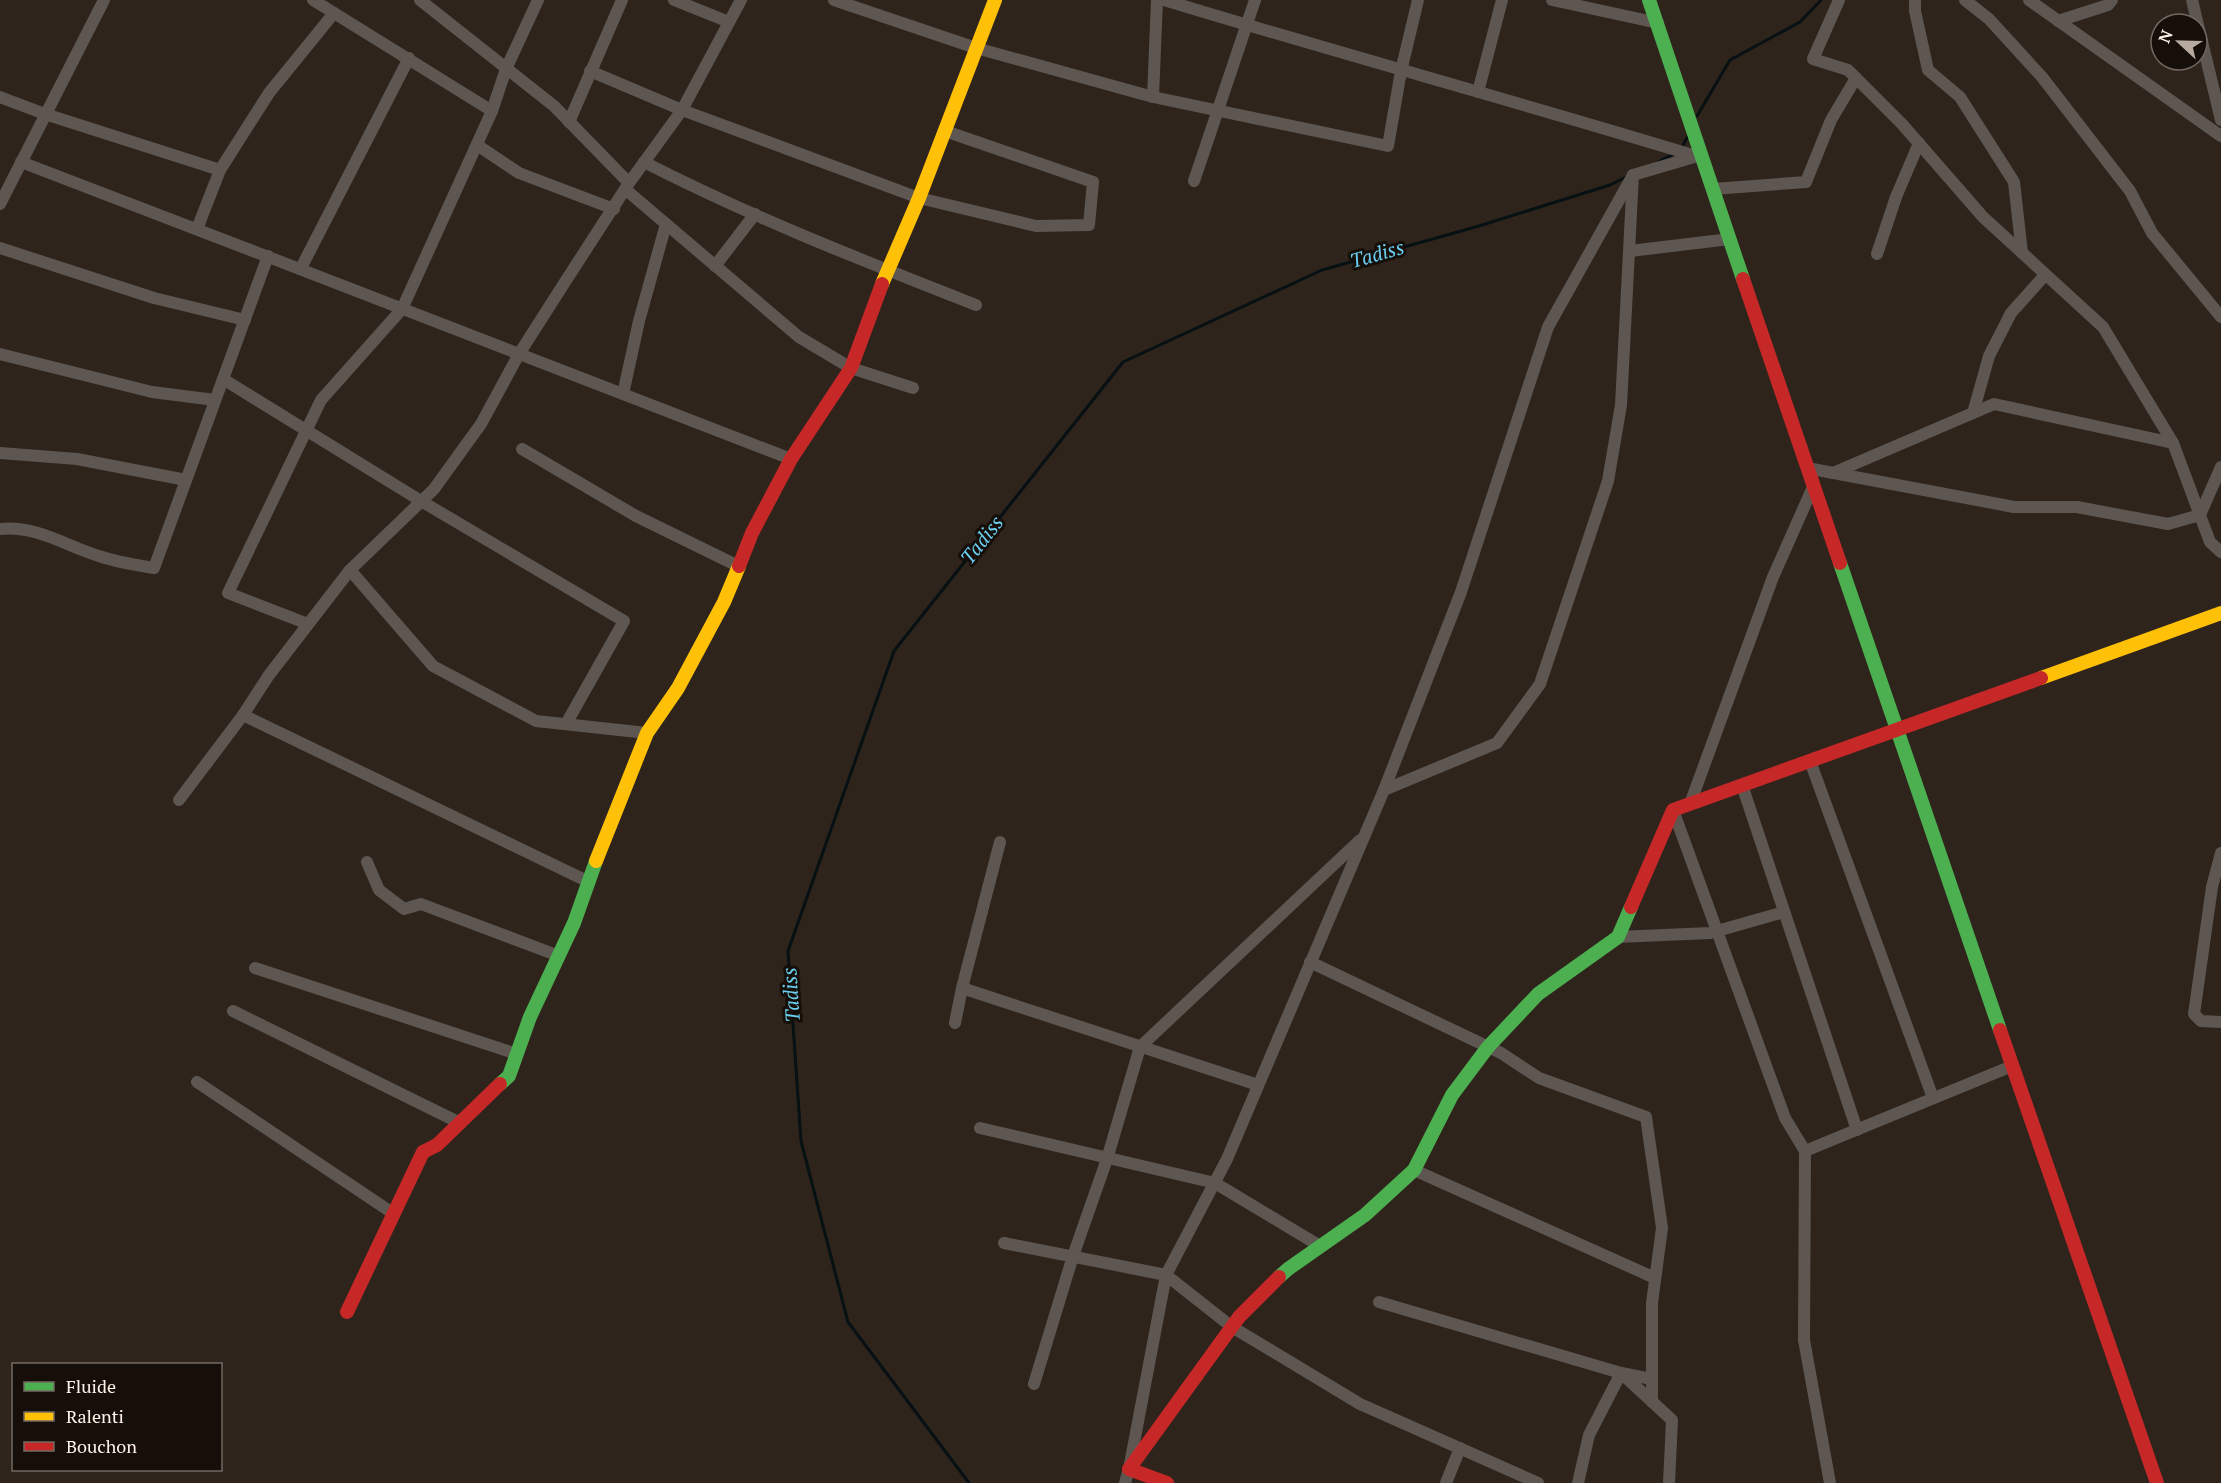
<svg xmlns="http://www.w3.org/2000/svg" width="2221" height="1483" font-family="'PT Serif',serif">
	<rect width="100%" height="100%" fill="#2e241c"/>
	<g fill="none" stroke-linecap="round" stroke-linejoin="round">
		<!-- stream -->
		<g stroke="#071013" stroke-width="3">
			<polyline points="1697,116 1730,60 1800,22 1821,0"/>
			<polyline points="1681,149 1688,136"/>
			<polyline points="1658,162 1674,154"/>
			<polyline points="969,1483 848,1322 801,1141 788,951 894,651 1123,362 1322,270 1479,226 1610,185 1628,176"/>
		</g>
		<!-- street -->
		<g stroke="#5e5651" stroke-width="12">
			<polyline points="313,0 492,111"/>
			<polyline points="420,0 554,106 629,183"/>
			<polyline points="674,0 729,22"/>
			<polyline points="834,0 976,48 1153,97 1388,146 1401,71 1418,0"/>
			<path d="M1164,0C1341,54 1519,102 1696,156"/>
			<polyline points="1552,0 1658,23"/>
			<polyline points="1839,0 1813,59 1848,70 1902,124 1983,217 2103,327 2173,443 2210,542 2221,552"/>
			<polyline points="1915,0 1915,11 1928,70 1960,97 2014,182 2022,253"/>
			<polyline points="1965,0 1989,19 2042,77 2130,191 2152,233 2221,317"/>
			<polyline points="2029,0 2221,136"/>
			<polyline points="2192,0 2221,120"/>
			<polyline points="2058,21 2108,5 2112,0"/>
			<polyline points="590,71 682,110 919,198 1036,226 1089,225 1093,182 945,131"/>
			<polyline points="1478,92 1502,0"/>
			<polyline points="0,97 45,114 220,170"/>
			<polyline points="1153,97 1157,0"/>
			<polyline points="569,122 622,0"/>
			<polyline points="477,145 519,173 614,209"/>
			<path d="M21,162C278,260 534,360 791,459"/>
			<path d="M644,162C751,217 864,261 976,305"/>
			<polyline points="1194,181 1255,0"/>
			<polyline points="625,189 799,337 851,368 913,388"/>
			<polyline points="1713,189 1806,182 1831,120 1856,78"/>
			<polyline points="0,204 104,0"/>
			<polyline points="197,229 220,170 269,93 334,13"/>
			<polyline points="0,248 154,298 245,320"/>
			<polyline points="1630,251 1730,239"/>
			<polyline points="1877,254 1896,197 1919,143"/>
			<polyline points="715,266 755,214"/>
			<polyline points="301,268 409,58"/>
			<polyline points="0,354 152,392 215,400"/>
			<polyline points="223,379 421,501 624,621 566,724"/>
			<polyline points="623,394 639,321 666,224"/>
			<polyline points="1973,413 1989,356 2011,313 2045,275"/>
			<polyline points="522,449 636,516 738,566"/>
			<polyline points="0,453 77,459 186,480"/>
			<polyline points="1807,468 2014,507 2077,507 2168,524 2200,515 2221,467"/>
			<polyline points="1833,473 1994,404 2173,443"/>
			<path d="M0,529C36,525 66,546 99,556C116,562 136,565 154,568L268,256"/>
			<polyline points="350,570 433,666 536,721 647,733"/>
			<polyline points="308,624 228,593 321,400 402,309 492,111 506,69 538,0"/>
			<polyline points="243,715 589,882"/>
			<polyline points="1810,761 1933,1098"/>
			<polyline points="1742,785 1857,1130"/>
			<polyline points="1384,790 1497,743 1540,684 1608,481 1621,405 1633,175 1701,155"/>
			<polyline points="179,800 243,715 269,675 350,570 434,489 481,424 519,354 565,282 629,183 682,110 741,0"/>
			<polyline points="1690,804 1773,577 1813,487"/>
			<polyline points="1673,810 1785,1118 1805,1151 1804,1340 1830,1483"/>
			<polyline points="2221,853 2212,887 2194,1014 2201,1021 2221,1022"/>
			<polyline points="367,862 379,890 404,909 421,904 559,956"/>
			<polyline points="1618,937 1710,933 1784,912"/>
			<polyline points="1310,962 1501,1053 1539,1078 1646,1117 1662,1228 1652,1303 1652,1402"/>
			<polyline points="255,968 517,1054"/>
			<polyline points="962,988 1258,1085"/>
			<polyline points="233,1011 460,1123"/>
			<polyline points="955,1023 962,988 1000,842"/>
			<polyline points="197,1082 394,1214"/>
			<polyline points="980,1128 1215,1183 1320,1246"/>
			<polyline points="1805,1151 2012,1066"/>
			<polyline points="1414,1170 1655,1278"/>
			<polyline points="1004,1243 1166,1275 1232,1327 1360,1404 1538,1483"/>
			<polyline points="1379,1302 1621,1373 1652,1379"/>
			<polyline points="1034,1384 1073,1256 1107,1159 1140,1047 1360,840"/>
			<polyline points="1125,1483 1129,1469 1166,1275 1227,1159 1384,790 1461,592 1548,327 1633,175"/>
			<polyline points="1446,1483 1460,1448"/>
			<polyline points="1578,1483 1589,1435 1621,1373 1672,1420 1669,1483"/>
		</g>
		<!-- fast -->
		<g stroke="#4caf50" stroke-width="14">
			<polyline points="1649,0 1743,279"/>
			<polyline points="1840,563 2000,1030"/>
			<polyline points="500,1084 509,1076 530,1017 574,923 596,861"/>
			<polyline points="1279,1277 1288,1269 1365,1215 1414,1170 1452,1095 1488,1047 1538,994 1618,937 1631,907"/>
		</g>
		<!-- slow -->
		<g stroke="#ffc107" stroke-width="14">
			<polyline points="882,284 919,198 995,0"/>
			<polyline points="2041,678 2221,613"/>
			<polyline points="596,861 647,733 678,688 724,602 739,566"/>
		</g>
		<!-- jam -->
		<g stroke="#c62828" stroke-width="14">
			<polyline points="1743,279 1840,563"/>
			<polyline points="739,566 752,533 791,459 851,368 882,284"/>
			<polyline points="1631,907 1673,810 2041,678"/>
			<polyline points="2000,1030 2157,1483"/>
			<polyline points="347,1312 423,1152 437,1145 500,1084"/>
			<polyline points="1167,1483 1129,1469 1239,1317 1279,1277"/>
		</g>
	</g>
	<g text-anchor="middle" stroke-width="6" stroke-linejoin="round" paint-order="stroke">
		<!-- water labels -->
		<g font-size="20" font-style="italic" fill="#6ad0f3" stroke="#160e08">
			<text transform="translate(1377 254) rotate(-16)" y="7">Tadiss</text>
			<text transform="translate(982 540) rotate(-52)" y="7">Tadiss</text>
			<text transform="translate(791 995) rotate(-94)" y="7">Tadiss</text>
		</g>
	</g>
	<!-- legend -->
	<rect x="12" y="1363" width="210" height="108" fill="#160e08" stroke="#736962" stroke-width="1.5"/>
	<rect x="24" y="1382" width="30" height="9" fill="#4caf50" stroke="#736962" stroke-width="1.5"/>
	<text x="66" y="1393" font-size="18" fill="#fff2e9">Fluide</text>
	<rect x="24" y="1412" width="30" height="9" fill="#ffc107" stroke="#736962" stroke-width="1.5"/>
	<text x="66" y="1423" font-size="18" fill="#fff2e9">Ralenti</text>
	<rect x="24" y="1442" width="30" height="9" fill="#c62828" stroke="#736962" stroke-width="1.5"/>
	<text x="66" y="1453" font-size="18" fill="#fff2e9">Bouchon</text>
	<!-- north arrow -->
	<g transform="translate(2179 42) rotate(292)"><circle r="28" fill="#160e08" stroke="#736962" stroke-width="1.5"/>
	<path d="M0-4.5L10 22L0 15L-10 22Z" fill="#b6aaa1"/>
	<text y="-9" font-size="16" font-weight="bold" text-anchor="middle" fill="#fff2e9">N</text>
	</g>
</svg>
